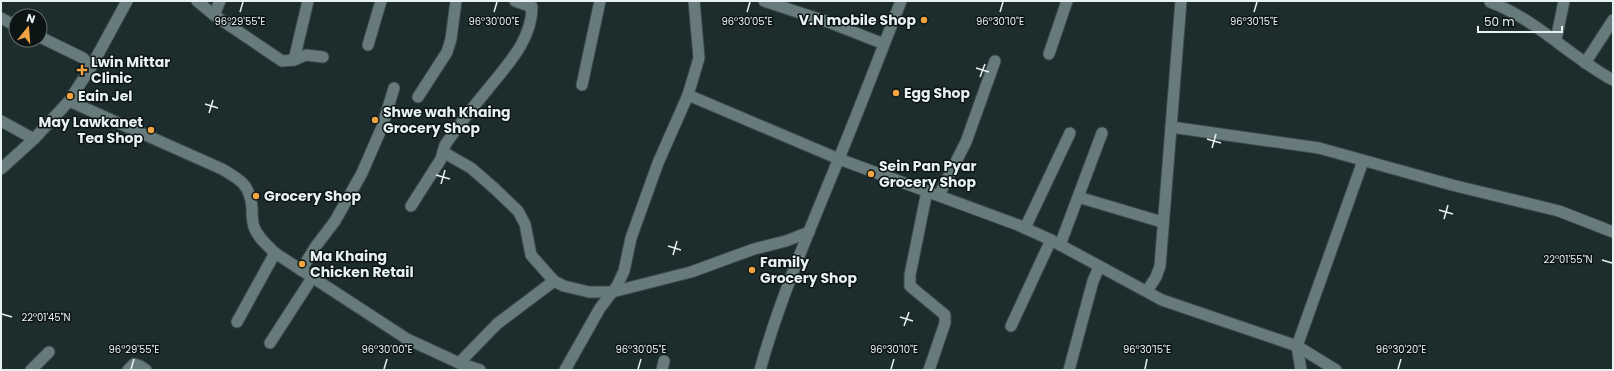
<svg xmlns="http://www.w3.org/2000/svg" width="1614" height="371" font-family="Poppins,sans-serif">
	<rect width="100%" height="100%" fill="#1d2d2e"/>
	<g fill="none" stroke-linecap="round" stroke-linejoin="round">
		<defs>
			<g id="minor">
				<polyline points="197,1 214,15 282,61 294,60 306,55 323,57"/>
				<polyline points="764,1 828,22 884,44"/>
				<path d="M1490,2C1536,19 1570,57 1613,80"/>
				<polyline points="214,15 220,1"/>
				<polyline points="1,18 16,26"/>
				<polyline points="40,37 83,58 91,67"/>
				<polyline points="1556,40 1564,1"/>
				<polyline points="368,45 381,1"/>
				<polyline points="1049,54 1067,1"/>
				<polyline points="294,60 308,1"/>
				<polyline points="1585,63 1613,20"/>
				<polyline points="582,85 600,1"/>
				<polyline points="688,95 839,159 1018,225 1051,240 1162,300 1297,346 1336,370"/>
				<polyline points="418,97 447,52 451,39 456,1"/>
				<path d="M69,101L222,169C241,180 250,185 252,208C252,214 252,221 254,227C258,238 267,245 275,253L407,339L459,363L480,370"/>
				<polyline points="1,121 34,139"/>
				<polyline points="1171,127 1319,148 1452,185 1559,211 1613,232"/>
				<polyline points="443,152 471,168 494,188 518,211 525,224 531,255 554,281 564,286 589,292 612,292 691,272 754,249 786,241 809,232"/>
				<polyline points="1,169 34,139 69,101 91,67 127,1"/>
				<polyline points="927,191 910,275 910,286 945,315 945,323 929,370"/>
				<polyline points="939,195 966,142 995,61"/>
				<polyline points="1078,197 1162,222"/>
				<path d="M411,206L441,159L445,145C458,126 473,107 488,89C507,65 532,40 532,7L515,1"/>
				<polyline points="1025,228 1070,133"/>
				<polyline points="1060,245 1102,133"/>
				<polyline points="301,270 316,246 335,221 362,173 382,127 394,88"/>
				<polyline points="1147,291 1156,277 1160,266 1181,1"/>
				<polyline points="237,322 275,253"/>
				<polyline points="1011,326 1051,240"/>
				<polyline points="270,343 312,278"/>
				<polyline points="459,363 497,324 554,281"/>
				<polyline points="31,370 49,352"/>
				<polyline points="128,370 134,364 140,366 146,370"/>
				<polyline points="565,370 600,308 617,286 624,271 631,238 658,163 688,95 699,58 694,1"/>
				<polyline points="662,370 664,361"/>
				<path d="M760,370C779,301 808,234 835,168C858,113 879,57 901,1"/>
				<polyline points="1069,370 1093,281 1099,267"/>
				<polyline points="1301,370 1297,346 1363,161"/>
			</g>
		</defs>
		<!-- minor casing -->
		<use href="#minor" stroke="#3c4a4b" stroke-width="13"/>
		<!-- minor -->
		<use href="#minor" stroke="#687b7c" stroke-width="11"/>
	</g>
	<!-- ticks -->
	<path fill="none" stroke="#e7f1f2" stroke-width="1.5" d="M240,12L243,2M494,12L497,2M747,12L750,2M1000,12L1003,2M1254,12L1257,2M976,68L989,72M980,77L985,64M205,104L218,108M209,113L213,100M1207,139L1221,143M1212,148L1216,134M436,175L450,179M441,184L445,170M1439,210L1453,214M1444,219L1448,205M668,246L681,250M673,255L677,241M1602,260L1612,263M2,314L12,317M900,317L913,321M904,326L909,312M131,369L134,359M384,369L387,359M638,369L641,359M891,369L894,359M1145,369L1147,359M1398,369L1401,359"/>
	<!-- markers -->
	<g fill="#f3a442" stroke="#0d1414" stroke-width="1.5">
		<circle cx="924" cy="20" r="4"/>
		<path d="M80 64h4v4h4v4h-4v4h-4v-4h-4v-4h4z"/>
		<circle cx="896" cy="93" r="4"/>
		<circle cx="70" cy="96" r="4"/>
		<circle cx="375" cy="120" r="4"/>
		<circle cx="151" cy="130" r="4"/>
		<circle cx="871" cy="174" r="4"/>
		<circle cx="256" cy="196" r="4"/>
		<circle cx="302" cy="264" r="4"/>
		<circle cx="752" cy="270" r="4"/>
	</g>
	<g text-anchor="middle" stroke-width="3" stroke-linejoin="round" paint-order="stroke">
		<!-- poi labels -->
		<g font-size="14" font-weight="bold" fill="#e7f1f2" stroke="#0d1414" text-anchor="start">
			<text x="916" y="25" text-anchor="end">V.N mobile Shop</text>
			<text x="91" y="67">Lwin Mittar<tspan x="91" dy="16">Clinic</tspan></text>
			<text x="904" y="98">Egg Shop</text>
			<text x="78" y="101">Eain Jel</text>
			<text x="383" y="117">Shwe wah Khaing<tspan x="383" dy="16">Grocery Shop</tspan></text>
			<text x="143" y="127" text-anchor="end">May Lawkanet<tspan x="143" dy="16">Tea Shop</tspan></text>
			<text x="879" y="171">Sein Pan Pyar<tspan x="879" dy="16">Grocery Shop</tspan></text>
			<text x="264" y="201">Grocery Shop</text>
			<text x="310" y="261">Ma Khaing<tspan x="310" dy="16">Chicken Retail</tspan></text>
			<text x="760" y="267">Family<tspan x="760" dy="16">Grocery Shop</tspan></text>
		</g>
	</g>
	<g font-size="10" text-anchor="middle" fill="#e7f1f2" stroke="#0d1414" stroke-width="3" stroke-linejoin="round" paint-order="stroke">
		<text x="240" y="25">96°29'55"E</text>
		<text x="494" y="25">96°30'00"E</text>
		<text x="747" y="25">96°30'05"E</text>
		<text x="1000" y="25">96°30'10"E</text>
		<text x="1254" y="25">96°30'15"E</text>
		<text x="1568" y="263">22°01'55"N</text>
		<text x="46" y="321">22°01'45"N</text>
		<text x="134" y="353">96°29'55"E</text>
		<text x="387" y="353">96°30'00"E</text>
		<text x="641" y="353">96°30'05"E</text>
		<text x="894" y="353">96°30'10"E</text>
		<text x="1147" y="353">96°30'15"E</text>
		<text x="1401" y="353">96°30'20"E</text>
	</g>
	<!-- border -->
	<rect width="1614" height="371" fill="none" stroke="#e7f1f2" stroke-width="4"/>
	<!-- north arrow -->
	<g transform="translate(28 28) rotate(17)"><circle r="19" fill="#0d1414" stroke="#646c6d"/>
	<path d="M0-3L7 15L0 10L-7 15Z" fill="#f3a442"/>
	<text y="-6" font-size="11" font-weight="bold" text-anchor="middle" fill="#e7f1f2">N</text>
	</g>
	<!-- scale -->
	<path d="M1478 26v6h84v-6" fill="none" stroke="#e7f1f2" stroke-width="2"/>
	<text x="1484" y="26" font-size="12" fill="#e7f1f2" stroke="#0d1414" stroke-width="3" paint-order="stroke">50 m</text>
</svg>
